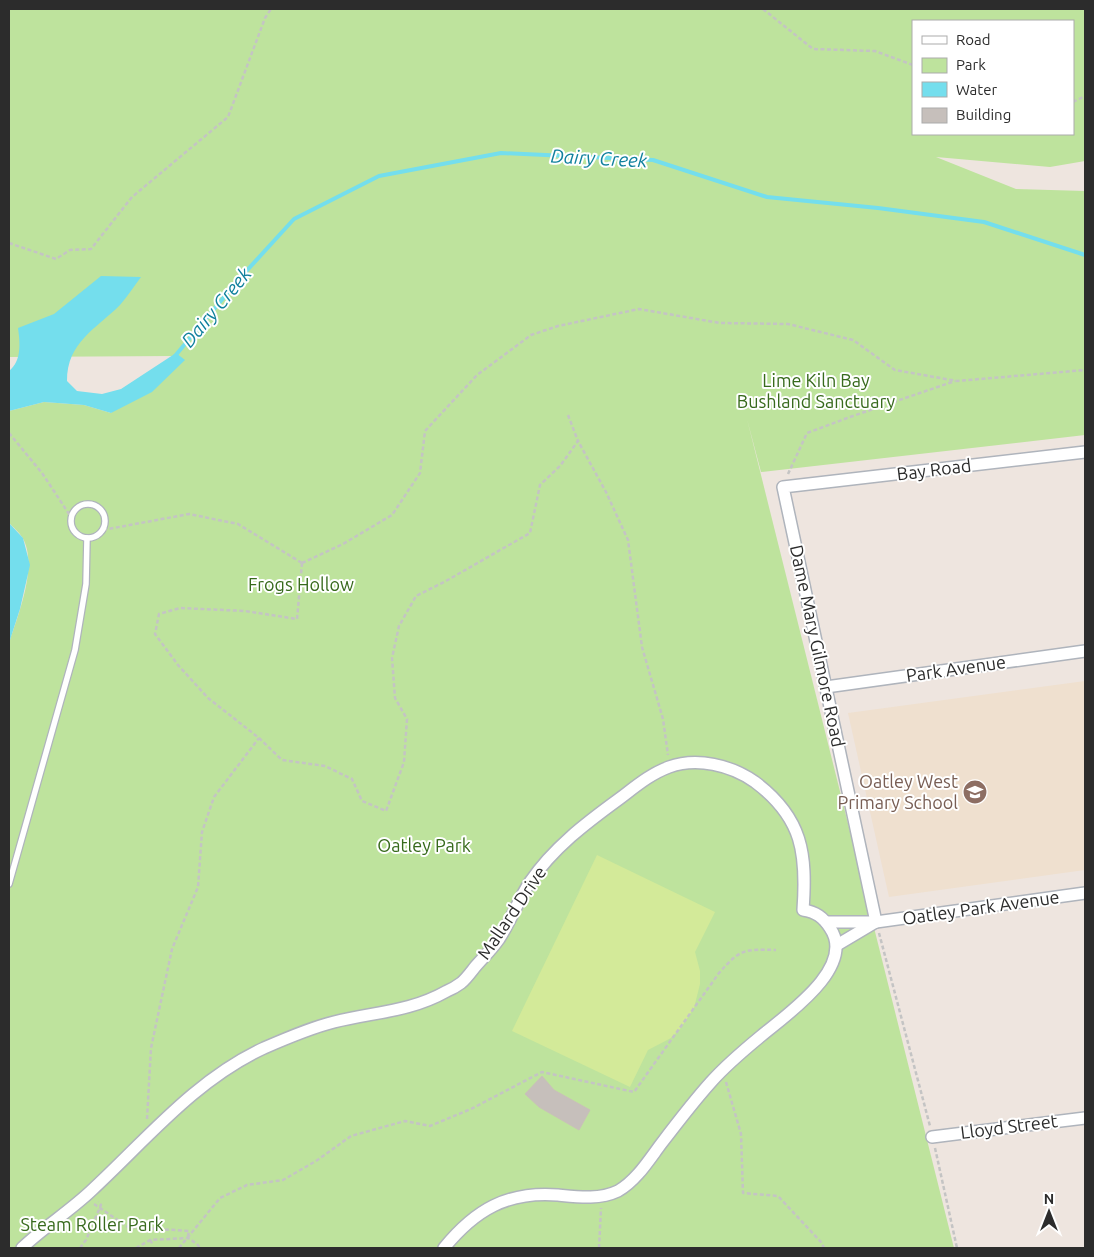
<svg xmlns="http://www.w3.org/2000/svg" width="1094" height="1257" font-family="Ubuntu,sans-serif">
	<rect width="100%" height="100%" fill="#eee5df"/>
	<!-- education -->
	<polygon fill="#efe0cf" points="1085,681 1085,870 889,897 848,713"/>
	<!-- green -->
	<path fill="#bee39d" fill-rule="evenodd" d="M9,9H1085V161L1050,167L936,157L1016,189L1085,191V435L761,472L747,419L954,1248H9V643C18,615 39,564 22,537C19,532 13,527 9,523V411L44,402L84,405L111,413L175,356L9,357ZM913,21H1073V134H913Z"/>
	<!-- pitch -->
	<polygon fill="#d3ea99" points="597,855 715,912 695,952 700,971 700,984 694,1008 680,1029 671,1038 648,1050 630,1087 512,1031"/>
	<!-- water -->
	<g fill="#74deed">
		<path d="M101,276L141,277C134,286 128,296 120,305C96,329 67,342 67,381L77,391L102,394L121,389L176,353L185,360L152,392L111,413L84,405L44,402L9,411V371C22,361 20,342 18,328L54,314Z"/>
		<polygon points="9,523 23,538 30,565 20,609 9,643"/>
	</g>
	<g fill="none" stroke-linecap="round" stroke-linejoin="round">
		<!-- stream -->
		<polyline stroke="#74deed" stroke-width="4" points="175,356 240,278 294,219 379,176 501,153 653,160 767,197 878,208 984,222 1085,255"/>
	</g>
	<!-- building -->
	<polygon fill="#c6bfbb" stroke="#c9c1b8" points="542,1076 554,1090 590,1110 579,1130 539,1107 525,1094"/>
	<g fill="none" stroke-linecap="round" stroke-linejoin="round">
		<defs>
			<g id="lane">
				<circle cx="88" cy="521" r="17"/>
				<polyline points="9,884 75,650 86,584 87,538"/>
			</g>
			<g id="street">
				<polyline points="826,687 1085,651"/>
				<polyline points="826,922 876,922 1085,893"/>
				<polyline points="876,922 783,487 1085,452"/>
				<polyline points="837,945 874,923"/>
				<polyline points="932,1137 1085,1118"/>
				<path d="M22,1248C44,1227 70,1211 92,1190C147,1139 195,1080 264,1048C287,1038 310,1028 334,1022C374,1012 410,1012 447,991C452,989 457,986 461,983C466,979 471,972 475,967C483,958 492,949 499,939C511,921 518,900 530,882C553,848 586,823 619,799C635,787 650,774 669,767C697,757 731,765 755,782C803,818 807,854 803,910C816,912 823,917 830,928C857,967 786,1015 761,1036C744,1050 726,1065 711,1082C693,1102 677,1123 661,1144C649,1160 636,1181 618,1191C599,1200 578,1197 558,1195C507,1191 475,1210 444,1248"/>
			</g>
		</defs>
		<!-- lane casing -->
		<use href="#lane" stroke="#afb4bc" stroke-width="8"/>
		<!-- street casing -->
		<use href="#street" stroke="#afb4bc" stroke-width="14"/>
		<!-- path -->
		<g stroke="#c4c4c4" stroke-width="2.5" stroke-dasharray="4 2.5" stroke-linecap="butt">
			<polyline points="763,9 813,49 875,51 913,65"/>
			<polyline points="1073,102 1085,96"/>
			<polyline points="9,243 56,259 70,250 91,249 132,197 228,117 265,18 271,9"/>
			<polyline points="568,415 578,441"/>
			<polyline points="9,433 42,473 71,517"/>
			<polyline points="788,474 807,433 850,417 955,381"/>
			<polyline points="103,530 189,514 238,524 302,563"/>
			<polyline points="302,563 297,619 245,611 180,608 159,614 155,634 178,665 208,698 259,738 282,760 325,766 352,779 362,801 386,811 404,762 407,719 395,698 392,658 399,626 416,596 446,581 530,533 540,485 560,466 578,441 606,492 628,540 642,647 663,719 668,755"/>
			<polyline points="302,563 343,544 392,515 420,473 425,431 477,375 531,335 558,326 639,309 720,323 788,324 853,340 895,370 957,381 1085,370"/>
			<polyline points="879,933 930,1126"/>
			<polyline points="726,1082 741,1134 743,1193 778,1196 821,1242 824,1248"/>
			<polyline points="147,1119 151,1048 172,949 198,887 202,832 214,797 259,738"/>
			<polyline points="935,1148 957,1248"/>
			<polyline points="94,1204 128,1227 189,1231 188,1236"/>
			<polyline points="150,1240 153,1245"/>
			<polyline points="80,1248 86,1240 101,1205 98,1202"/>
			<polyline points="136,1248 150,1240 188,1238 197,1244 200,1248"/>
			<path d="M179,1248L220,1198L247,1185L283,1180L316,1161L351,1136L405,1121L430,1126L471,1109L542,1072L634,1092L719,973C740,949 744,949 776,950"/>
			<polyline points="599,1248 601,1208"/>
		</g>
		<!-- lane -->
		<use href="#lane" stroke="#fff" stroke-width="5.5"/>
		<!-- street -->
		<use href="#street" stroke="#fff" stroke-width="11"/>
	</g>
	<!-- icons -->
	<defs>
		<symbol id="school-disc" viewBox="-11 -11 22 22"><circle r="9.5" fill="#8d6e63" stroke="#fff"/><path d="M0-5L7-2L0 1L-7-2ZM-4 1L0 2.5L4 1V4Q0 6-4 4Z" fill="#fff"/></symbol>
	</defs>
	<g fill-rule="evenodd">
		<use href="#school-disc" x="961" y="778" width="28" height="28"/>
	</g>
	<g text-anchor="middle" stroke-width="4" stroke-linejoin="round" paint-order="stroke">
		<!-- park labels -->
		<g font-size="18" fill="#376a1c" stroke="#fff">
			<text x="816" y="387">Lime Kiln Bay<tspan x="816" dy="21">Bushland Sanctuary</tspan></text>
			<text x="301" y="591">Frogs Hollow</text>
			<text x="424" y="852">Oatley Park</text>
			<text x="92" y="1231">Steam Roller Park</text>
		</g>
		<!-- street labels -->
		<g font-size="18" fill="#2c2c2c" stroke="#fff">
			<text transform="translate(934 470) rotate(-7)" y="6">Bay Road</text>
			<text transform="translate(817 646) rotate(78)" y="6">Dame Mary Gilmore Road</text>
			<text transform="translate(956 669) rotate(-8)" y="6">Park Avenue</text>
			<text transform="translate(981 908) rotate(-8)" y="6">Oatley Park Avenue</text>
			<text transform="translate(512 913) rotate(-56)" y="6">Mallard Drive</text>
			<text transform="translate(1009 1127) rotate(-7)" y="6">Lloyd Street</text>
		</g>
		<!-- education labels -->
		<g font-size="18" fill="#785e54" stroke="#fff" text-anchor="end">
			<text x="958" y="788">Oatley West<tspan x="958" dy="21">Primary School</tspan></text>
		</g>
		<!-- water labels -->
		<g font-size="19" font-style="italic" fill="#10809d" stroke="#fff">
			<text transform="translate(599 158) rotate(3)" y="7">Dairy Creek</text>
			<text transform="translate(216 307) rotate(-50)" y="7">Dairy Creek</text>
		</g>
	</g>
	<!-- border -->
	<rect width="1094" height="1257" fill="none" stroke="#2c2c2c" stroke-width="20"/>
	<!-- legend -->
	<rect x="912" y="20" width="162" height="115" fill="#ffffff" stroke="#ababab"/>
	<rect x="922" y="36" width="25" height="8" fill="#ffffff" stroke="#ababab"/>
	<text x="956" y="45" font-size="15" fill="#2c2c2c">Road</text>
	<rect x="922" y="58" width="25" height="15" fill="#bee39d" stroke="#ababab"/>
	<text x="956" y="70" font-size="15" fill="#2c2c2c">Park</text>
	<rect x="922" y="82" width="25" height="15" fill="#74deed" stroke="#ababab"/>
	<text x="956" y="95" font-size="15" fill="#2c2c2c">Water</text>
	<rect x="922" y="108" width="25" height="15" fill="#c6bfbb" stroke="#ababab"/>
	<text x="956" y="120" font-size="15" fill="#2c2c2c">Building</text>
	<!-- north arrow -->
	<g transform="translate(1049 1212)" stroke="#ffffff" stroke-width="4" paint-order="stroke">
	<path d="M0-4L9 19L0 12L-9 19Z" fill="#2c2c2c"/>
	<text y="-8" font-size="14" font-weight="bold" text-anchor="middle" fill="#2c2c2c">N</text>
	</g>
</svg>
